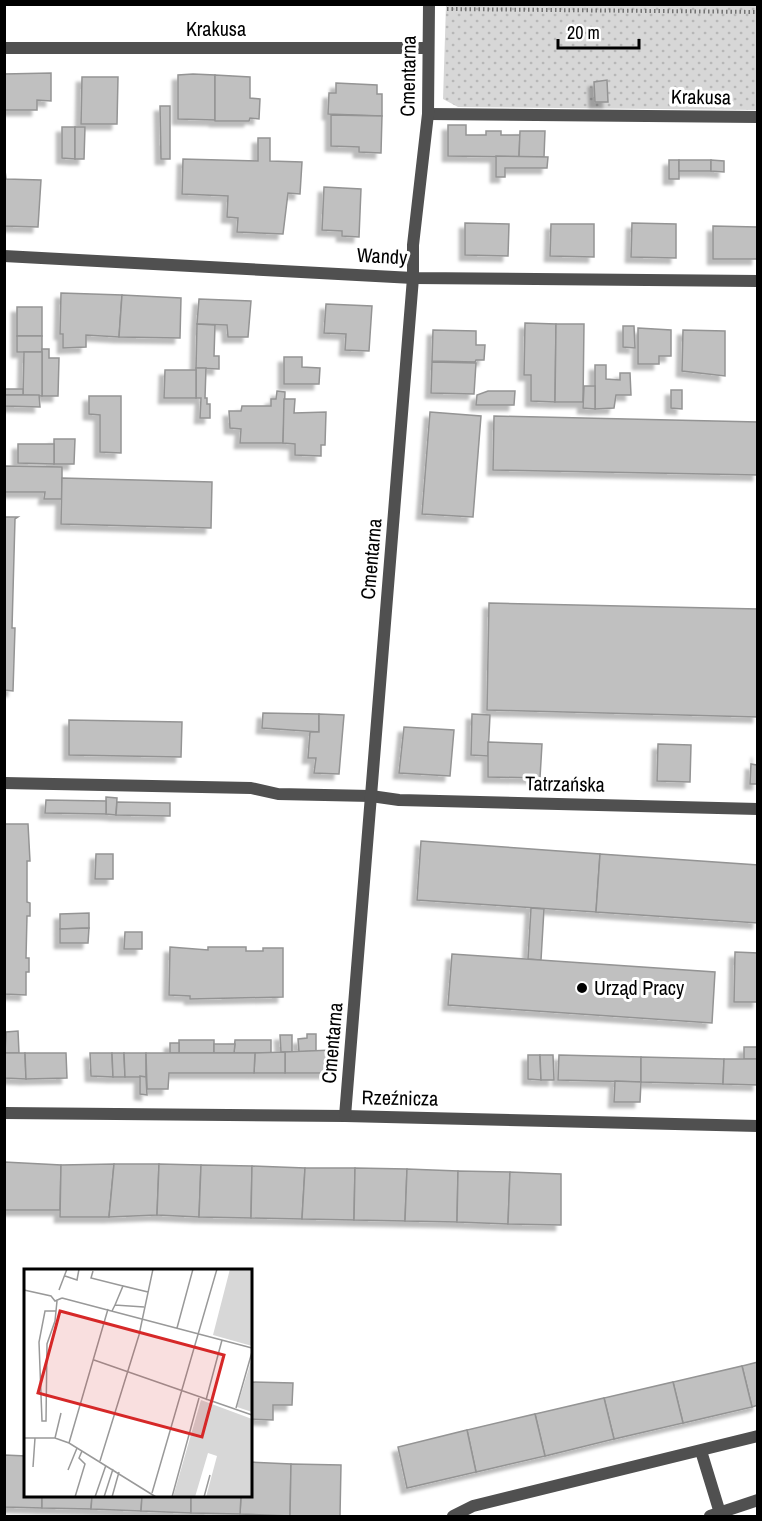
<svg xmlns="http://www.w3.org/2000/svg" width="762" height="1521" font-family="'Archivo Narrow',sans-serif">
	<defs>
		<pattern id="green-dots" width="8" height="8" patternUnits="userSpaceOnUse" patternTransform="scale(1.5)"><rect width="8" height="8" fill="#d7d7d7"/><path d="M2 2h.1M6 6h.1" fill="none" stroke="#b7b7b7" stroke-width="1.8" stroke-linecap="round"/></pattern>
		<filter id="shadow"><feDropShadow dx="-5.5" dy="5.5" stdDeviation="1.5" flood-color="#0004"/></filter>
	</defs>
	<rect width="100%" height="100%" fill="#fff"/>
	<!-- green -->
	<polygon fill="url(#green-dots)" points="446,5 757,5 757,110 458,107 443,99"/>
	<!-- building -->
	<g fill="#c0c0c0" stroke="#949494" stroke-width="1.5" filter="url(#shadow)">
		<polygon points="51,73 51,101 37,100 37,110 4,110 4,74"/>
		<polygon points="193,74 215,75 215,120 178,119 178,75"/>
		<polygon points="215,75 250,77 250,98 260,99 259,119 250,118 249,121 215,121"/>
		<polygon points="82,77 118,77 117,124 81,124"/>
		<polygon points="607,80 608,102 595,102 594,82"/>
		<polygon points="336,83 377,85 377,94 382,94 382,116 328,114 329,93 336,93"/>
		<polygon points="160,106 170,106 170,159 161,159"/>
		<polygon points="331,115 382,116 381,153 359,152 359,147 331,146"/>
		<polygon points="448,125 466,125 466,135 486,135 486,131 501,131 501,135 520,135 519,157 448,156"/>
		<polygon points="62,127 75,127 75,159 62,158"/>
		<polygon points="75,127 85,127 84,159 75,159"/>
		<polygon points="520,131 545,131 544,157 519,157"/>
		<polygon points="258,138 270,138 270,161 302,162 300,194 288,193 283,234 237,232 238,218 227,217 228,196 182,194 183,159 258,161"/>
		<polygon points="496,156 548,157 547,168 505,168 505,177 496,177"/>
		<rect x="669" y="160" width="10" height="19"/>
		<rect x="679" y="160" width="32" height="11"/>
		<polygon points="711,160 724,161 724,172 711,171"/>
		<polygon points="4,161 6,179 41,180 38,227 4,226"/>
		<polygon points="324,187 361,189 359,237 342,236 342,231 322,230"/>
		<polygon points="465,223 509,224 508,256 465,255"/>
		<polygon points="632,223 676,224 676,258 631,257"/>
		<polygon points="551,224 594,224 594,257 550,256"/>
		<polygon points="713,226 757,227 757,259 713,259"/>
		<polygon points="61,293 122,295 119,337 86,335 86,347 63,348 63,334 60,334"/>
		<polygon points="122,295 181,298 180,338 119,337"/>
		<polygon points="199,299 251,301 248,337 228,337 227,325 197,324"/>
		<polygon points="326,304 372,306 369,351 345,350 346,334 324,333"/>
		<rect x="17" y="307" width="25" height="29"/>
		<polygon points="525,323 556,324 555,402 531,401 531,375 524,375"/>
		<polygon points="197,324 215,325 214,356 219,356 219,369 196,368"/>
		<polygon points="556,324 584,324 583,402 555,402"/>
		<polygon points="623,326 634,326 635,348 623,347"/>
		<polygon points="638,328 671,330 671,356 659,356 659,364 638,364"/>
		<polygon points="433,330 476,331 476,345 485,345 484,360 476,360 475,362 432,361"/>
		<polygon points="683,330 725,331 725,376 682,371"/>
		<rect x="17" y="336" width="25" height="16"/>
		<polygon points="42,349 49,349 49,358 59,358 58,396 42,396"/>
		<polygon points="24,352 42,352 42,396 23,395"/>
		<polygon points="284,357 302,357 302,367 320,368 319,384 284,384"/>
		<polygon points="432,362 476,363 474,394 431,393"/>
		<polygon points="595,365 606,365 606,379 620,380 620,373 630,373 631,395 616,395 614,408 595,409"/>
		<polygon points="196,368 206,368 205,398 207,398 207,404 210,404 210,418 200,418 201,398 196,398"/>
		<polygon points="165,370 196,370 196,398 164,398"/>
		<polygon points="584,386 595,386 595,409 583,408"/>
		<rect x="4" y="389" width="19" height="6"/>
		<polygon points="671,390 682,390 682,409 671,408"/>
		<polygon points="277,391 285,392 283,443 240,443 241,429 230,428 229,411 241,411 242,406 271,406 271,399 276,399"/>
		<polygon points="488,391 515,391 514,405 476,405 477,395"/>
		<polygon points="4,395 39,395 40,407 4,406"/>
		<polygon points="89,396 121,396 121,453 100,452 100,415 89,414"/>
		<polygon points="284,399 295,399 294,413 326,412 325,445 321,445 321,456 295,455 295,444 283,443"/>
		<polygon points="430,412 481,416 473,517 422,514"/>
		<polygon points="494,416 758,422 758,475 493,470"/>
		<polygon points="54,439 75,439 74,464 54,464"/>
		<polygon points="18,444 54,444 54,464 18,463"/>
		<polygon points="4,466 62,467 62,499 44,499 45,492 4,492"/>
		<polygon points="62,478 212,482 211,528 61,524"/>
		<polygon points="4,517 18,517 15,519 12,628 15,628 13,691 4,690"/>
		<polygon points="489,603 758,609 758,717 487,710"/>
		<polygon points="263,713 319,714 319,732 262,728"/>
		<polygon points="319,714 344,715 339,774 314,773 316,758 308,758 310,732 319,732"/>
		<polygon points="472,714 490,715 488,756 471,755"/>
		<polygon points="69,720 182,722 181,757 69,755"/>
		<polygon points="404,727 454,730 450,776 399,773"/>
		<polygon points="488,742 542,744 540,778 488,777"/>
		<polygon points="658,744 691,745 690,782 657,781"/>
		<polygon points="757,752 758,784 750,784 751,764 757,765"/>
		<polygon points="106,797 117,798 116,815 106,814"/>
		<polygon points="46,800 106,801 106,814 45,813"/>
		<polygon points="117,802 170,803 170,816 116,815"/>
		<polygon points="4,824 28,824 30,861 27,861 27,902 30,903 30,916 27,916 26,958 29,958 29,972 26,972 26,995 4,994"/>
		<polygon points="421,841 600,854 596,912 417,900"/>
		<polygon points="96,854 113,854 113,879 95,879"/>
		<polygon points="600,854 758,865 758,923 596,912"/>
		<polygon points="531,908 544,909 541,960 528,959"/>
		<polygon points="89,913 89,928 60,929 60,914"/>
		<polygon points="89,928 88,943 60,943 60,929"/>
		<polygon points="125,932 142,932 142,949 124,949"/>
		<polygon points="170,947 208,950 208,947 246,947 246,951 263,951 263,948 283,948 283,997 190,999 190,996 169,995"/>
		<polygon points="735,952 758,953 758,1002 734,1002"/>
		<polygon points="452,954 715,972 712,1023 448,1005"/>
		<polygon points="18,1031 19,1053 5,1053 6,1032"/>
		<polygon points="307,1034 316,1034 316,1051 299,1052 298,1039 307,1038"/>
		<polygon points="280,1035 292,1035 292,1052 281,1052"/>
		<rect x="179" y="1040" width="35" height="13"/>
		<polygon points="235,1040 271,1040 271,1053 234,1053"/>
		<rect x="170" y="1043" width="9" height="10"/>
		<polygon points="214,1044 235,1044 234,1053 214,1053"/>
		<rect x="744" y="1047" width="14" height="12"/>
		<polygon points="332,1050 331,1073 285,1073 285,1052"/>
		<polygon points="285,1052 285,1073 254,1073 255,1053"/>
		<polygon points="4,1053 25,1053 26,1079 4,1078"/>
		<polygon points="25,1053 66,1053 67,1078 26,1079"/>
		<polygon points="90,1053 112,1053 113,1077 91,1076"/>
		<polygon points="112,1053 124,1053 125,1077 113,1077"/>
		<polygon points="124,1053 146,1053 146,1077 125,1077"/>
		<polygon points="146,1053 255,1053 254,1073 169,1073 168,1089 147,1089"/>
		<polygon points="528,1055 540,1055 541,1080 528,1079"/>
		<polygon points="540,1055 553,1055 554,1080 541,1080"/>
		<polygon points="559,1055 641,1057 641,1082 558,1080"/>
		<polygon points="641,1057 724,1059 723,1084 641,1082"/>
		<polygon points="724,1059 758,1059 758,1085 723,1084"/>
		<polygon points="140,1076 146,1077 147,1095 140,1094"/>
		<polygon points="615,1081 641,1082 640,1102 614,1102"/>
		<polygon points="4,1162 61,1165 60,1210 4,1210"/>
		<polygon points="114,1164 109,1217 60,1217 61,1165"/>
		<polygon points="114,1164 159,1164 157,1215 109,1217"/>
		<polygon points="159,1164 201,1165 199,1217 157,1215"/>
		<polygon points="201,1165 252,1166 251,1218 199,1217"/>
		<polygon points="252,1166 305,1168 302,1219 251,1218"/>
		<polygon points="305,1168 355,1168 354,1220 302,1219"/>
		<polygon points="355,1168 407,1169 405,1221 354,1220"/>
		<polygon points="407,1169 458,1171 457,1222 405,1221"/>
		<polygon points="458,1171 510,1172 508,1224 457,1222"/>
		<polygon points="510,1172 561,1174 561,1225 508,1224"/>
		<polygon points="758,1362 758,1405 752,1407 742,1366"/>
		<polygon points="742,1366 752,1407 683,1423 673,1382"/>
		<polygon points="250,1382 293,1383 292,1405 273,1405 273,1420 250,1419"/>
		<polygon points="673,1382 683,1423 614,1439 604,1398"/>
		<polygon points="604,1398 614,1439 545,1456 535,1414"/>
		<polygon points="535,1414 545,1456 476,1472 467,1430"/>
		<polygon points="467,1430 476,1472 407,1488 398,1447"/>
		<polygon points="4,1455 26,1456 26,1496 42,1496 42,1508 4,1507"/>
		<polygon points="250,1462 291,1464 290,1516 240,1514 241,1496 250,1496"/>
		<polygon points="291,1464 341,1465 340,1516 290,1516"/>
		<polygon points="42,1496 92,1496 91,1509 42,1508"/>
		<polygon points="92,1496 142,1496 141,1511 91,1509"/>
		<polygon points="142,1496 191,1496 191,1513 141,1511"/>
		<polygon points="191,1496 241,1496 240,1514 191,1513"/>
	</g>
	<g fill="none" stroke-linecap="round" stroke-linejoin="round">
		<!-- path -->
		<polyline stroke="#727272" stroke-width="4" stroke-dasharray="1.5 3" stroke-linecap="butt" points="447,9 758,12"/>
		<!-- lane -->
		<g stroke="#505050" stroke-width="12">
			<polyline points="4,783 251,788 278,794 371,796"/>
			<polyline points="701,1451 720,1513"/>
			<polyline points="453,1516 473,1506 758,1436"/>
			<polyline points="710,1516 758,1500"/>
		</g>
		<!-- street -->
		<g stroke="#505050" stroke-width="12">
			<polyline points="4,48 428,48"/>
			<polyline points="428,114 758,117"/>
			<polyline points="4,256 413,278 758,281"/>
			<polyline points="371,796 399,800 758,809"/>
			<polyline points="4,1113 345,1116 758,1126"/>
			<polyline points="345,1116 413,278 413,245 428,114 429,4"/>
		</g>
	</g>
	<!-- markers -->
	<circle fill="#000" stroke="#fff" stroke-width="2" cx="582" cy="988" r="6"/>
	<g text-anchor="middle" stroke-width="6" stroke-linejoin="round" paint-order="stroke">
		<!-- street labels -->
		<g font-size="20" fill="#000" stroke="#fff">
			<text x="216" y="36">Krakusa</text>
			<text transform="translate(408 76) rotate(-89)" y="7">Cmentarna</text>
			<text transform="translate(701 97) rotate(1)" y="7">Krakusa</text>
			<text transform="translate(382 256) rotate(3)" y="7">Wandy</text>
			<text transform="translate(371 559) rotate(-85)" y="7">Cmentarna</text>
			<text transform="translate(565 784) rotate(1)" y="7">Tatrzańska</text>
			<text transform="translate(332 1043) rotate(-85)" y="7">Cmentarna</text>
			<text transform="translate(400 1098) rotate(1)" y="7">Rzeźnicza</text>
		</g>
		<!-- poi labels -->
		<g font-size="20" fill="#000" stroke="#fff" text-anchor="start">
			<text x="594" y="995">Urząd Pracy</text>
		</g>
	</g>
	<!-- overview -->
	<g transform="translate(24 1269)">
		<rect width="228" height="228" fill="#fff"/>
		<path d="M206,0H228V77L189,66ZM228,89V143L213,138ZM177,131L228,150V228H182L193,187L184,184L171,228H149Z" fill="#d7d7d7"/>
		<path fill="none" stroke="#999" stroke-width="1.5" d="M69,2L67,9L99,17M41,7L53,11L55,0M0,21L27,27L31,32L38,29M35,21L43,0M38,29L228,79M91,36L99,17L124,23M32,42H21L15,73L18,152H22L23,75L31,52L33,32M88,42L91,36L120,38M153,59L169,0M70,91L228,146M182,131L198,71M212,139L228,83M0,169H31L45,174L132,228M31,169L37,144M45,174L84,40M76,192L115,66L129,0M9,198L11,169M44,201L53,179M128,224L193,0M51,228L61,195L55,189L58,182M71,228L82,196M80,228L89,200M88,228L95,203M148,228L175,129M180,228L186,206"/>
		<path fill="#d62828" fill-opacity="0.15" stroke="#d62828" stroke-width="3" d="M36,42L200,86L178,168L14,124Z"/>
		<rect width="228" height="228" fill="none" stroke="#000" stroke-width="3"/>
	</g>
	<!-- border -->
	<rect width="762" height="1521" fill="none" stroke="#000000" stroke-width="12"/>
	<!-- scale -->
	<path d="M558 39v9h81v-9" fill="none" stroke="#000000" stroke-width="3"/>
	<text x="567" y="39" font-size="18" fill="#000000" stroke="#ffffff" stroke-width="4.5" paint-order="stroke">20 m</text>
</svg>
